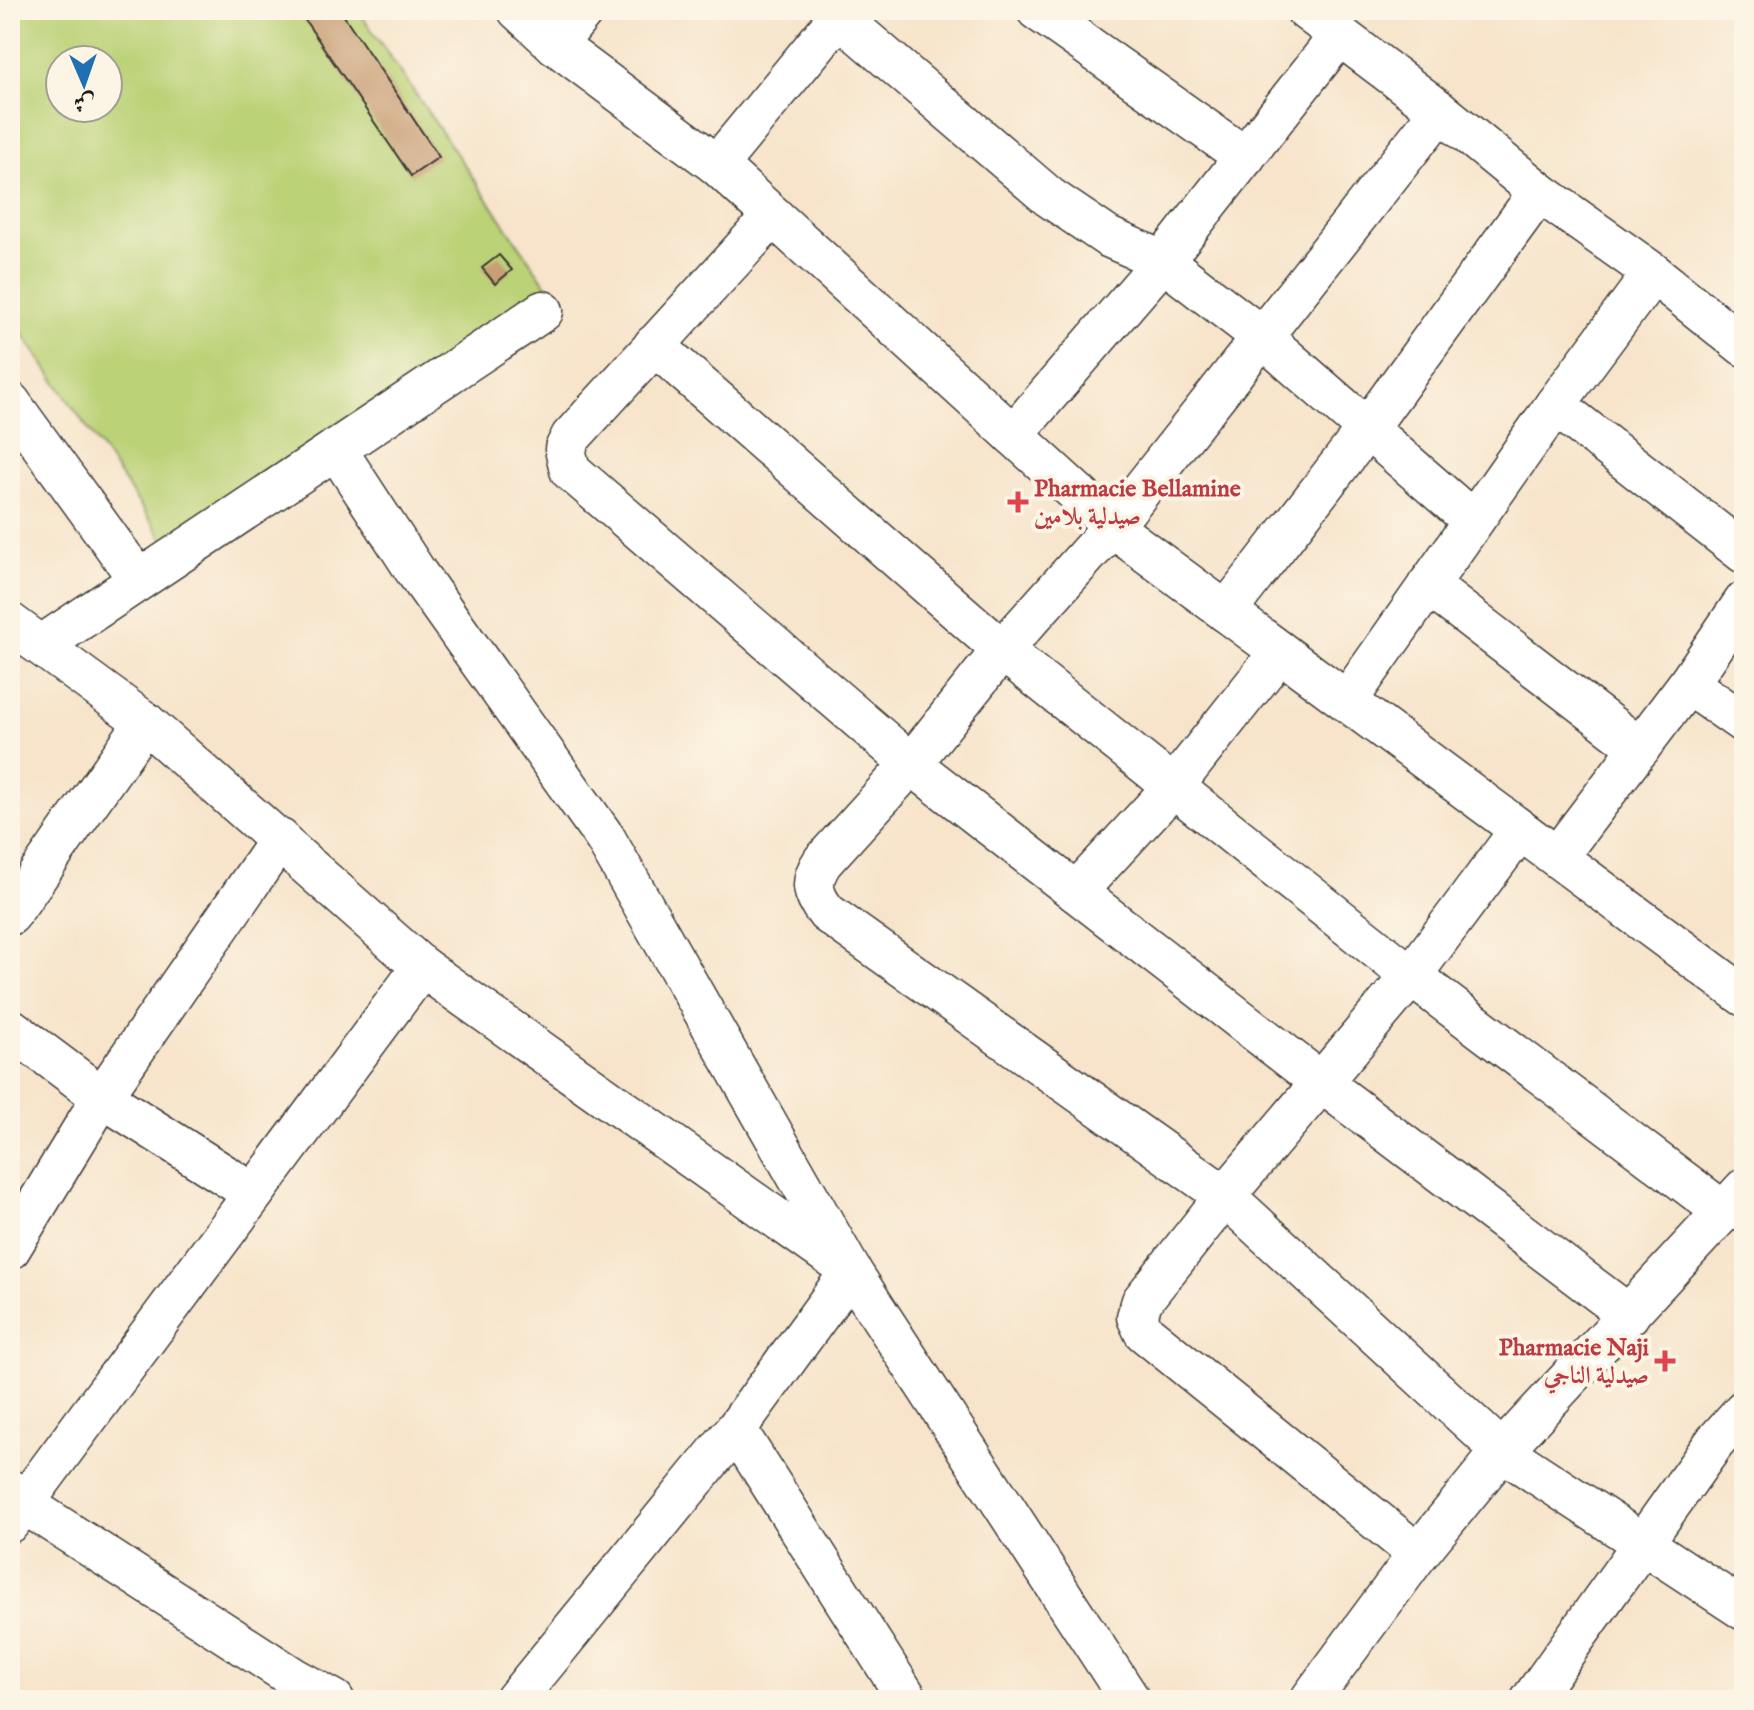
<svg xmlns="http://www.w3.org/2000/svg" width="1754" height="1710" font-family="'IM FELL English',Amiri,serif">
	<rect width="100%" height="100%" fill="#fcf5e5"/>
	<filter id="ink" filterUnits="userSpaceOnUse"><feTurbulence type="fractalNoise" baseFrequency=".0125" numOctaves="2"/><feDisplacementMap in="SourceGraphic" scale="16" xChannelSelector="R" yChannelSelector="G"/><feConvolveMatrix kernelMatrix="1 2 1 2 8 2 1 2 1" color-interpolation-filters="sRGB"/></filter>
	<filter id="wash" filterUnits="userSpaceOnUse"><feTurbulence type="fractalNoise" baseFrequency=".006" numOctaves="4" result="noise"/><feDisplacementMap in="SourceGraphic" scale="32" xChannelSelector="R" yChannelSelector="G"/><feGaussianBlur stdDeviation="1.8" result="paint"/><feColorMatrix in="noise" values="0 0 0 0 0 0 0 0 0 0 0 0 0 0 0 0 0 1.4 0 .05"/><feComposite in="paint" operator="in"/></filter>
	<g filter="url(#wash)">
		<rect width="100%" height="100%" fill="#f7e4cb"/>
		<!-- green -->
		<path fill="#bbd277" stroke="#6c774a" stroke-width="2" fill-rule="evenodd" d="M10,10H358L547,286L168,546L10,315ZM60,60H108V108H60Z"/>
		<g id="blocks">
			<!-- building -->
			<g fill="#c99f76">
				<polygon points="298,10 340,10 439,157 411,176"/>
				<polygon points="499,255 512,270 495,284 482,268"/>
			</g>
		</g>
	</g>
	<g filter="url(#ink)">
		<use href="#blocks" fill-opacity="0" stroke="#3d3a36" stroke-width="2"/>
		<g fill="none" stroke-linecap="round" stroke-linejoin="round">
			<defs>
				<g id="minor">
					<polyline points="518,10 556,45 717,165 1124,536 1744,996"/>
					<polyline points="831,10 1049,197 1108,237 1163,261 1262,337 1473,521"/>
					<polyline points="1037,10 1245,157"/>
					<polyline points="1306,10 1440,111 1539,192 1653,273 1744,346"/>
					<polyline points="556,45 584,10"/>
					<path d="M1440,111L1113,526L1002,650L911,764L823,861C809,881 812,895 827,913L1225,1196L1502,1451L1744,1610"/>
					<polyline points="717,165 838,18"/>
					<polyline points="773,216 571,437 565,449 570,470 911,764 1322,1083 1629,1315"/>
					<polyline points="654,345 1002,650 1411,976 1724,1212"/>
					<polyline points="10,402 139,580"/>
					<polyline points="1555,405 1744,553"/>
					<polyline points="1013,435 1163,261 1340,35"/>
					<polyline points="336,449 416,572 605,838 851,1271 1130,1700"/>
					<polyline points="1428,585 1640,748"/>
					<polyline points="1226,612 1367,429 1539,192"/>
					<polyline points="10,623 145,722 422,967 851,1271 736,1429 515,1700"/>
					<polyline points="42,645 543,311"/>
					<polyline points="1688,684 1744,723"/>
					<polyline points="1347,701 1555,405 1653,273"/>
					<polyline points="1557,857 1688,684 1744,602"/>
					<polyline points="1076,892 1173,787 1280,652"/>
					<polyline points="10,915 145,722"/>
					<polyline points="10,1028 102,1097 251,1192"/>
					<polyline points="10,1249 102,1097 280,839"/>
					<polyline points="736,1429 908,1700"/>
					<polyline points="10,1490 23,1503 294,1678 334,1700"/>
					<polyline points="10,1522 422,967"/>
					<polyline points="1418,1554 1144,1332 1137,1317 1142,1301 1225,1196 1411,976 1520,830"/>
					<polyline points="1310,1700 1418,1554 1502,1451 1744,1189"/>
					<polyline points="1531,1700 1715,1442 1744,1410"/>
				</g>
			</defs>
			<!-- minor casing -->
			<use href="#minor" stroke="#3d3a36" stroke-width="43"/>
			<!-- minor -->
			<use href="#minor" stroke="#fff" stroke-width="40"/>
		</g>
	</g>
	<!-- markers -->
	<g fill="#e0444e" stroke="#fcf5e5" stroke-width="3">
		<path d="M1014 490h8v8h8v8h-8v8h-8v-8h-8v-8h8z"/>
		<path d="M1661 1349h8v8h8v8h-8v8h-8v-8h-8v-8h8z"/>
	</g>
	<g text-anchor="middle" stroke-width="8" stroke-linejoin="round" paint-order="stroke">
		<!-- health labels -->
		<g font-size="24" font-weight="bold" fill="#be3a42" stroke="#fcf5e5" text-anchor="start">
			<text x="1034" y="496">Pharmacie Bellamine<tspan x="1034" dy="28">صيدلية بلامين</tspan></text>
			<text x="1649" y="1355" text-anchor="end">Pharmacie Naji<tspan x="1649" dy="28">صيدلية الناجي</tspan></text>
		</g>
	</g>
	<!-- margin -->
	<rect width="1754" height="1710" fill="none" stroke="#fcf5e5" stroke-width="40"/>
	<!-- north arrow -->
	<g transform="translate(84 84) rotate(178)"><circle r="38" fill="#fcf5e5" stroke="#a29e95" stroke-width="2"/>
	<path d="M0-6L14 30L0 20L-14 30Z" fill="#1f6fb2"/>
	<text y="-12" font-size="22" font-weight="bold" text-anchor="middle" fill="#1c1c1c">ش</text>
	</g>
</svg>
